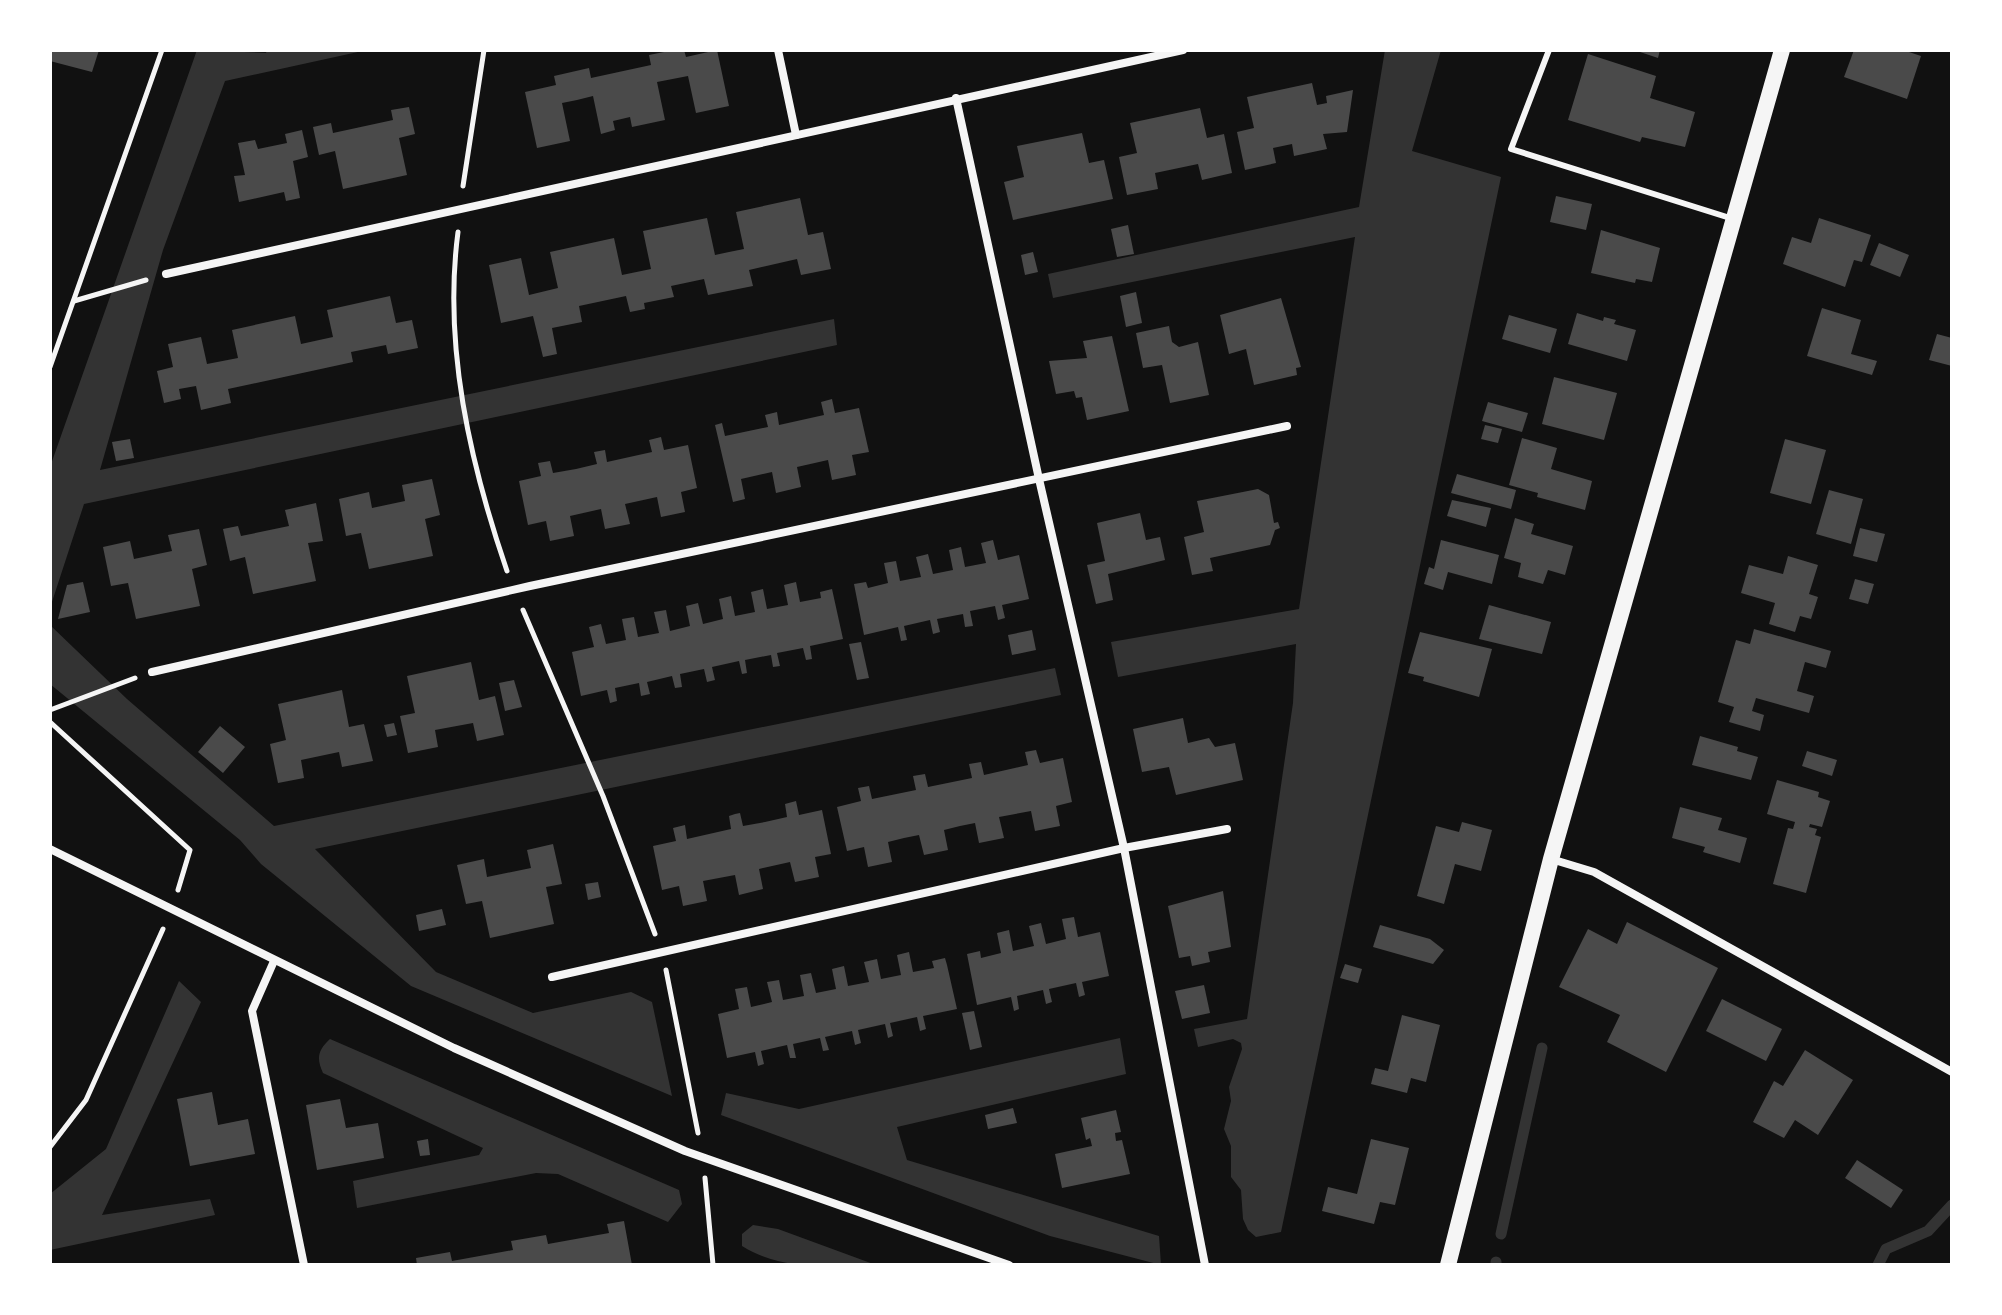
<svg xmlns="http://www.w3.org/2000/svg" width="2002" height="1315" font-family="Arial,sans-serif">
	<rect width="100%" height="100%" fill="#111"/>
	<!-- water -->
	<g fill="#333">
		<polygon points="197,50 266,53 267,50 367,50 225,81 163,250 100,470 834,319 837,345 84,504 50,608 50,467"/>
		<polygon points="1385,50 1441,50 1412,151 1501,177 1281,1232 1256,1237 1248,1230 1243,1219 1241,1190 1231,1177 1231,1146 1224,1129 1231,1101 1229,1087 1242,1049 1241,1043 1233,1039 1198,1047 1194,1029 1247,1019 1293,703 1296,644 1118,677 1111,642 1299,609 1355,237 1053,298 1048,274 1359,207"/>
		<polygon points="50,625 127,699 274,826 1055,668 1061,695 315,849 436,972 533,1013 631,992 652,1002 672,1096 411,986 261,864 240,840 50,684"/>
		<polygon points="179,981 201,1002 102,1215 210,1199 215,1215 50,1250 50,1194 106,1149"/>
		<polygon points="1120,1038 1126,1074 897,1127 907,1160 1159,1236 1161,1265 1050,1236 721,1115 726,1093 799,1109"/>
		<path d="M330,1039L679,1190L682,1204L668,1222L558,1174L536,1173L357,1208L353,1181L479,1155L483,1148L323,1073C316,1058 318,1050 330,1039Z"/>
		<path d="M753,1225L778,1229L876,1265C830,1265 783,1272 742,1246V1234Z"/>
	</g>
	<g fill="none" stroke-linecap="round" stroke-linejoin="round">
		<!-- stream -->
		<g stroke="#333" stroke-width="11">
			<polyline points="1501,1234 1542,1048"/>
			<polyline points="1496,1265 1496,1262"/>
			<polyline points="1878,1265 1886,1249 1928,1231 1952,1205"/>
		</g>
	</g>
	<!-- building -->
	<g fill="#4a4a4a">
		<polygon points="50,50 99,50 92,72 50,61"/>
		<polygon points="674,50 684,50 686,57 717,50 729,106 696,113 688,76 657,82 665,120 632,127 630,117 613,121 615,130 601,134 593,96 577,100 562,103 570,141 537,148 525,92 556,85 554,76 589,68 591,78 651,65 649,55"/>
		<polygon points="1634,50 1660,50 1658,58"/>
		<polygon points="1854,50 1903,50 1921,56 1907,99 1844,77"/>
		<polygon points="1588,54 1656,76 1650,98 1695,112 1685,147 1642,137 1640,142 1568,120"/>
		<polygon points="1312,83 1317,105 1327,103 1326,96 1353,90 1347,132 1323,134 1327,149 1294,156 1292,144 1273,148 1276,163 1245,170 1237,132 1254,128 1247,97"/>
		<polygon points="409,107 415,134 399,138 407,175 343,189 335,151 319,155 313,127 331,123 333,133 393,120 391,110"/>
		<polygon points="1200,108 1207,138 1224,134 1232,173 1202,180 1198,164 1155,173 1158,189 1127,195 1119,157 1137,153 1130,123"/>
		<polygon points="302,130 308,157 293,161 300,198 286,201 284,192 239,202 234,176 245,175 238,143 255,140 258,149 287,143 285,134"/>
		<polygon points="1082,133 1089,163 1104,160 1113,199 1013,220 1004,182 1024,177 1017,146"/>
		<polygon points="1556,196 1592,204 1586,230 1550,222"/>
		<polygon points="800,198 808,235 823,232 831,269 801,275 797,259 749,270 753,286 708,295 704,279 671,286 674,297 644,303 645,309 630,312 626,296 579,306 582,322 552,328 557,354 543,357 533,316 501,323 489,265 521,258 529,295 558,288 550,252 614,238 622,275 651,269 643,231 707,218 715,255 729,252 744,249 736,212"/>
		<polygon points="1819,218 1871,235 1862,262 1854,260 1845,287 1783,264 1792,237 1811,243"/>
		<polygon points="1128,225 1134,254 1117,257 1111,229"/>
		<polygon points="1601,230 1660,248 1652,282 1636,279 1635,283 1591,273"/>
		<polygon points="1879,243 1909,255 1900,277 1870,265"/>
		<polygon points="1033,252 1038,272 1025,275 1021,255"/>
		<polygon points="1136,292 1142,323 1126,327 1120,296"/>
		<polygon points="390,296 396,323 412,320 418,348 388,354 386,345 351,352 353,362 228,389 231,403 201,410 196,386 179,389 181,399 164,403 157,371 173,367 168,344 201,337 207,364 238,358 232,330 295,316 301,344 333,337 327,310"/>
		<polygon points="1281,298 1301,367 1296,368 1297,375 1254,385 1246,349 1229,354 1220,315"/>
		<polygon points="1822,308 1861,320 1851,354 1877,361 1872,375 1807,356"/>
		<polygon points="1577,313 1603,321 1604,317 1616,320 1614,324 1636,330 1627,361 1568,344"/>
		<polygon points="1509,315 1557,329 1550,353 1502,339"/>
		<polygon points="1169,326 1172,342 1179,347 1198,342 1209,395 1170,403 1162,365 1143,368 1136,333"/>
		<polygon points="1937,334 1952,338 1952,366 1929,360"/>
		<polygon points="1112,336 1129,411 1087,420 1082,397 1076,398 1074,391 1056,394 1049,361 1087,358 1083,341"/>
		<polygon points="1554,377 1617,393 1604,440 1542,424"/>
		<polygon points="832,399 835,413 859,408 869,452 852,455 856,475 832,480 828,460 797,467 801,487 776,493 772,472 741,479 745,499 733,502 715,425 722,423 725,436 768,427 765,415 777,412 779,425 824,415 821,402"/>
		<polygon points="1488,402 1528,413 1522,432 1482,421"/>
		<polygon points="1485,425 1502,429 1498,443 1481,439"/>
		<polygon points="661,437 664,450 688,445 697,488 681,492 685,512 661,517 657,497 625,504 630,524 605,529 601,509 570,516 574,536 550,541 546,521 528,525 519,481 541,476 538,463 550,461 553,473 576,469 597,464 594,452 605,450 607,462 652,452 649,440"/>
		<polygon points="1522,438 1557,448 1551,469 1592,481 1585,510 1537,497 1538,493 1509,485"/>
		<polygon points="130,439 134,458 116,461 112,442"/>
		<polygon points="1785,439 1826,450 1811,504 1770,493"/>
		<polygon points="1457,474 1516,490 1511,509 1451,493"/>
		<polygon points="432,479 440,515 425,519 433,556 369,569 361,533 346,536 339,499 369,492 372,508 405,501 402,485"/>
		<polygon points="1258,489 1269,495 1274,523 1278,522 1280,528 1275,530 1270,545 1210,558 1213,571 1192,575 1184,537 1204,532 1197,501"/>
		<polygon points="1829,490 1863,499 1851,544 1816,534"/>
		<polygon points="1452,500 1491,508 1486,527 1447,516"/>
		<polygon points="316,503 323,541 308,543 316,581 253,594 245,557 230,561 223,529 238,526 241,536 289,526 285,510"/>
		<polygon points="1140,513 1146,540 1160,537 1165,560 1108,574 1113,600 1096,604 1087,565 1105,561 1097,523"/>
		<polygon points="1515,518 1534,524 1531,534 1573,546 1565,575 1548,570 1543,584 1518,577 1521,563 1504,558"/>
		<polygon points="1860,528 1885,534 1877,562 1853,556"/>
		<polygon points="199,529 207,565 192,569 200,606 136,619 128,583 111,586 103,547 130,541 134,559 172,551 168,535"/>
		<polygon points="993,540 998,560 1019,555 1029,599 1002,605 1005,618 998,620 995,606 970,611 973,626 965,627 963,614 937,619 940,632 933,634 930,620 904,626 907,640 901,641 898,627 864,635 854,584 866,582 868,588 888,583 884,563 896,561 900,581 921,577 916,557 928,554 933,574 953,570 949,550 961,547 965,567 986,563 981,543"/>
		<polygon points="1441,540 1499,555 1492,584 1448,572 1443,590 1424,584 1429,567 1434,569"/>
		<polygon points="1788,556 1818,565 1809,594 1818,597 1811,619 1800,616 1795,632 1769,624 1775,603 1741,593 1749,565 1783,574"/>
		<polygon points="1855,579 1874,584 1868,604 1849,599"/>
		<polygon points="83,582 90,612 58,619 67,585"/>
		<polygon points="796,582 800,602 821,598 820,592 832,589 843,639 810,646 812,659 806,660 803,648 777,653 780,666 773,667 771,655 745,660 747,673 742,674 739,661 712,667 715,680 707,682 704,669 680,674 682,687 675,688 672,676 647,682 650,694 641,696 639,683 615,688 617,701 610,703 607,690 581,696 572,652 594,647 589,627 601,624 606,644 626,640 622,619 634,617 638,637 659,633 654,612 666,610 670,631 690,626 686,606 698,603 703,624 723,619 719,599 731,596 735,616 755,612 751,592 763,589 767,609 788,605 784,585"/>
		<polygon points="1489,605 1551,622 1542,654 1479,639"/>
		<polygon points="1754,629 1831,651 1826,668 1805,662 1797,691 1814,696 1809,713 1756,698 1752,711 1764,715 1760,731 1729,722 1734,707 1718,702 1736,640 1750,644"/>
		<polygon points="1032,630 1036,650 1012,655 1008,635"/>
		<polygon points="1420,632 1492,649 1479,697 1423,681 1424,677 1408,673"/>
		<polygon points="861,642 869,678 857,680 849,644"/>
		<polygon points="471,662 479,700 495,696 504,735 477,741 473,723 435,730 438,747 408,753 400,716 415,713 407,676"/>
		<polygon points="514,680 522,707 505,711 499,683"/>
		<polygon points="342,690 349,727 364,724 373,761 342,767 339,752 301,760 304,778 278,783 270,744 286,740 278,704"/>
		<polygon points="1183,718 1188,743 1209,738 1215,747 1235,743 1243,780 1176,795 1169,767 1142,772 1133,729"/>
		<polygon points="394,723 397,735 387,737 384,725"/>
		<polygon points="220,726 245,747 223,773 198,752"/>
		<polygon points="1700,736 1738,747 1737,751 1758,757 1751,780 1692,765"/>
		<polygon points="1036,750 1040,763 1063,758 1072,802 1056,806 1060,826 1035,831 1031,811 999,817 1004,838 979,843 975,823 960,826 944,830 948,850 924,855 919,835 904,838 888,842 892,862 868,867 864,847 847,851 837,807 861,801 858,788 869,786 872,799 916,790 913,776 925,774 928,787 972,778 969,764 981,762 984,775 1028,765 1025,752"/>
		<polygon points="1807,751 1837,760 1832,776 1802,766"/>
		<polygon points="1777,780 1819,792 1818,797 1830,801 1822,827 1810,824 1809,827 1817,829 1815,835 1821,837 1806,893 1773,884 1788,828 1793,829 1795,822 1767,814"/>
		<polygon points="796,801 799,815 822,810 831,854 815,857 819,877 795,882 790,862 759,869 763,889 739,895 735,875 703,881 707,901 683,906 679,886 662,890 653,846 676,841 673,828 685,825 687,839 731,829 729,816 735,814 740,813 743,826 765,822 787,817 785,804"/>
		<polygon points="1680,807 1722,818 1718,830 1747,838 1740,863 1703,852 1705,847 1672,838"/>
		<polygon points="1462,822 1492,830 1481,871 1455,864 1444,904 1417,896 1436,826 1459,832"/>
		<polygon points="553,844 562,884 546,887 554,924 490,938 482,901 466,904 457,865 484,859 487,877 531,868 527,850"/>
		<polygon points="598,882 601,897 588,900 585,884"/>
		<polygon points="1223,891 1231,947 1208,952 1210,962 1192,966 1190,956 1179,958 1168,906"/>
		<polygon points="442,909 446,925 419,931 416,915"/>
		<polygon points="1074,917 1078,937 1100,932 1109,976 1082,982 1085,995 1079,997 1076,983 1049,989 1052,1002 1046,1004 1043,990 1017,996 1019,1009 1014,1011 1011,997 977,1005 967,954 980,951 981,958 1001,953 997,933 1009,930 1013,951 1034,946 1029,926 1041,923 1046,944 1066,939 1062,919"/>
		<polygon points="1627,922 1718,968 1666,1072 1607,1042 1620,1015 1559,987 1588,929 1617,944"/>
		<polygon points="1380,925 1430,939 1444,950 1433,964 1373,947"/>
		<polygon points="909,952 913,972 934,968 932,961 945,958 947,965 957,1009 923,1016 926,1029 920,1031 917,1017 890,1023 893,1036 888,1038 885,1024 858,1030 861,1043 855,1045 852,1031 825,1037 829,1050 823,1051 820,1038 793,1044 796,1058 790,1058 787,1045 761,1051 764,1064 758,1066 755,1052 727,1058 718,1014 739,1009 735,989 747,987 751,1007 772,1002 767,982 779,980 783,1000 804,996 800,975 811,973 816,993 836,989 832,969 844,966 848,986 869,982 864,962 877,959 881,979 901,975 897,955"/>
		<polygon points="1345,964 1362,969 1358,983 1340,978"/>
		<polygon points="1204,985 1210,1013 1182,1019 1175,991"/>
		<polygon points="1722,999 1782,1029 1766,1061 1706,1031"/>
		<polygon points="974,1011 982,1047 970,1050 962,1013"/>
		<polygon points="1402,1015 1440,1025 1426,1082 1411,1078 1407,1093 1371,1084 1375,1068 1388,1071"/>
		<polygon points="1805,1050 1853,1080 1818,1135 1795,1120 1784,1138 1753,1122 1774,1081 1783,1086"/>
		<polygon points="212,1092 218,1125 248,1119 255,1154 190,1166 177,1099"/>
		<polygon points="340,1099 346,1128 378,1123 384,1158 317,1170 306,1105"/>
		<polygon points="1013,1108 1017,1123 988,1129 985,1115"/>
		<polygon points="1116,1110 1121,1132 1115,1133 1116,1141 1122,1140 1130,1174 1062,1188 1055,1154 1092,1146 1090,1138 1086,1140 1081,1118"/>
		<polygon points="428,1139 430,1155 420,1156 417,1141"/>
		<polygon points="1371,1139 1409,1148 1395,1205 1380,1202 1374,1224 1322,1211 1328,1187 1357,1194"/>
		<polygon points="1857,1160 1903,1190 1891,1208 1845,1178"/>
		<polygon points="624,1221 632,1265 417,1265 416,1258 450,1252 452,1261 513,1250 511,1241 546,1235 548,1244 609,1233 607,1224"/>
	</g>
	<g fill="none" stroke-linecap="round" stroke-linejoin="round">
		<!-- path -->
		<g stroke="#f5f5f5" stroke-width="5">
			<polyline points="463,186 484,50"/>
			<path d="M458,232C443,346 470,463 507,571"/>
			<polyline points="74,301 146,280"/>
			<polyline points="50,367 162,50"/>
			<polyline points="523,610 603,796 655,934"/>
			<polyline points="50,710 135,678"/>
			<polyline points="50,722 190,850 178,890"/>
			<polyline points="666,970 698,1133"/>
			<polyline points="50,1147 86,1100 163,929"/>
			<polyline points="705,1178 713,1265"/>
		</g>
		<!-- service -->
		<polyline stroke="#f5f5f5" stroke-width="6" points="1549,50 1511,149 1730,218"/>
		<!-- minor -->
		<g stroke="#f5f5f5" stroke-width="8">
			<polyline points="778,50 796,135"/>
			<polyline points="956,98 1039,479 1124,848 1205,1265"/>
			<polyline points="166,274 1183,50"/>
			<polyline points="152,672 530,586 1287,426"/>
			<polyline points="50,849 454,1048 685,1151 1009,1265"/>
			<polyline points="1551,859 1594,872 1952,1072"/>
			<polyline points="274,961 252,1011 304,1265"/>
			<polyline points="552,977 1124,848 1227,829"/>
		</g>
		<!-- secondary -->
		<polyline stroke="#f5f5f5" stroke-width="16" points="1448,1265 1551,859 1782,50"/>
	</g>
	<!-- border -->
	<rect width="2002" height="1315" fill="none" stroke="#ffffff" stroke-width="104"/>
</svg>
